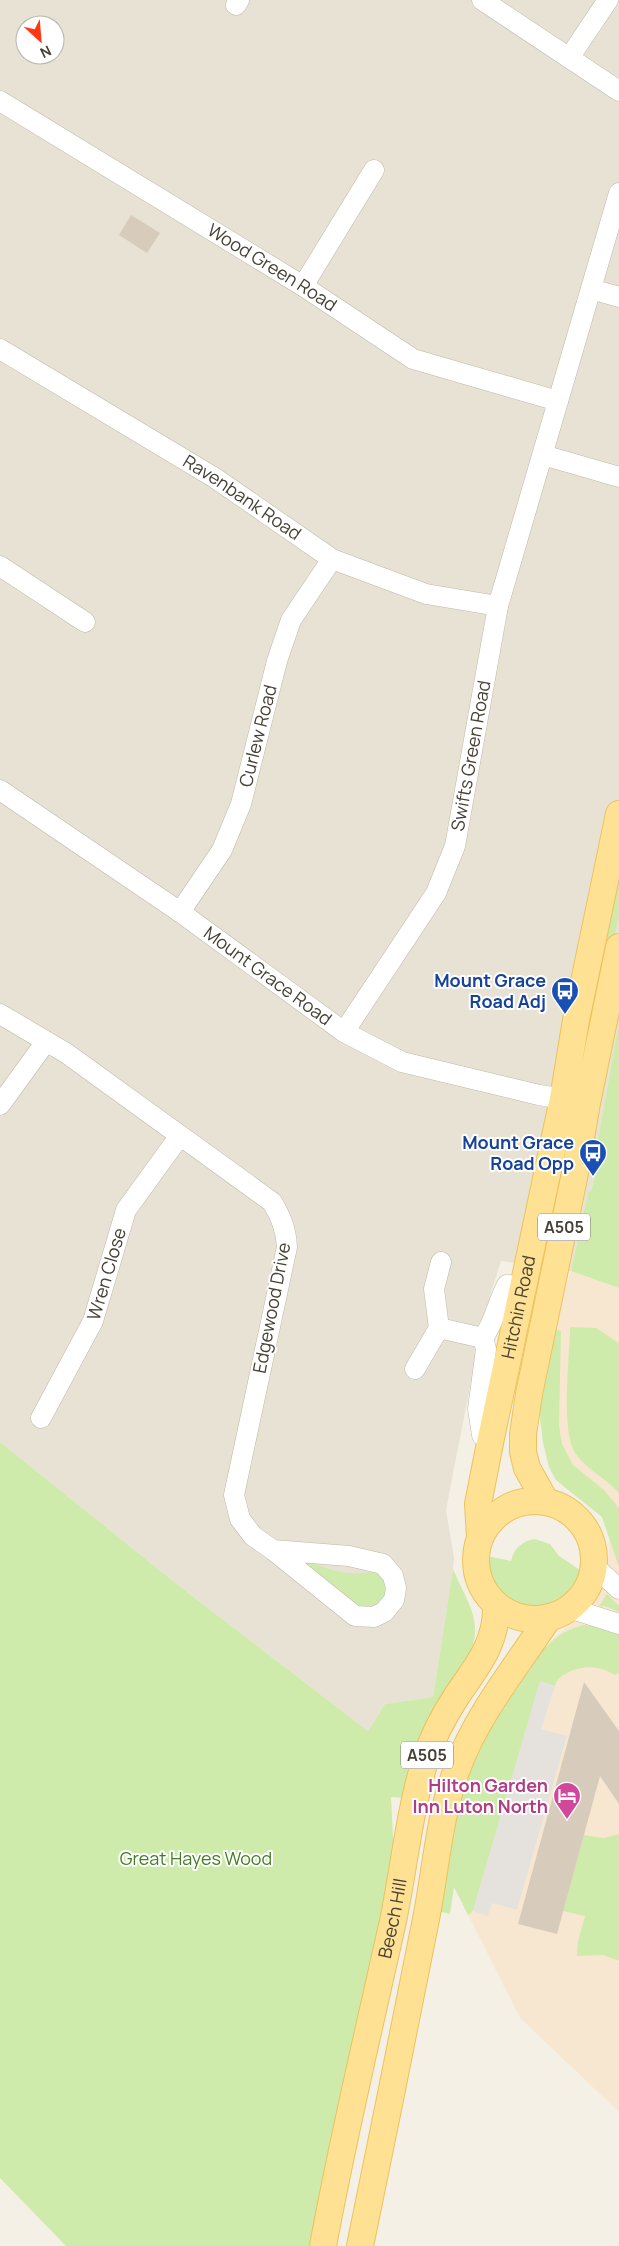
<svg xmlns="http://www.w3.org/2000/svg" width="619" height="2246" font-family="Manrope,sans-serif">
	<rect width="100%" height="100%" fill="#f4f0e6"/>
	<!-- residential -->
	<path fill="#e8e2d4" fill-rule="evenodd" d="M0,0H619V1021L593,1167L596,1171L591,1191L588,1192L571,1271L501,1261L492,1289L478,1345L446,1510L454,1558L453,1569L433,1697L385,1704L368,1731L178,1585L0,1442ZM25,25H55V55H25Z"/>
	<!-- commercial -->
	<polygon fill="#f8e7d0" points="571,1271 619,1288 619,2112 520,2018 463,1905 551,1641 586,1609 598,1593 607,1569 610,1537 602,1517 556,1480 549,1467 543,1443 553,1329"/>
	<!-- green -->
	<g fill="#ceebac">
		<polygon points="619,860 619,917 607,970 582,1065 578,1063"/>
		<polygon points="619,1021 619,1288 571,1271 588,1192 591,1191 596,1171 593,1167"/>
		<path d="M570,1327L596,1328L619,1343V1493C606,1478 587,1470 576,1454C560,1430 570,1358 570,1327Z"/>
		<polygon points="553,1329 561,1331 559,1426 562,1444 573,1465 604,1490 619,1508 619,1567 602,1517 556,1480 549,1467 543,1443 539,1410"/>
		<path d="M0,1442L178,1585L368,1731L385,1704L433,1697L453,1569C466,1601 484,1619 470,1654L407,1798L391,1797L394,1857L311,2246H66L0,2178Z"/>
		<path d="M535,1539L550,1544L559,1556L583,1572C563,1629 486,1616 487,1556L511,1561C514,1548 522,1541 535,1539Z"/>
		<path d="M300,1557C330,1570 343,1577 376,1571C390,1586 390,1590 379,1607L358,1609L333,1585L298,1562Z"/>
		<polygon points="607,1594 619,1606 619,1612 608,1607 599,1606"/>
		<path d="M584,1625L605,1628L619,1635V1673L615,1675C609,1672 604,1669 597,1668C584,1665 558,1672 555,1686L540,1682L473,1911L468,1915L454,1887L450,1914L437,1911C447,1863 452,1812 471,1766C484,1734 503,1706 522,1678C539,1654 553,1632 584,1625Z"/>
		<polygon points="619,1834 619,1961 603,1955 577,1956 578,1941 585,1916 563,1911 584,1835 604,1838"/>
	</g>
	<!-- parking -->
	<polygon fill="#e5e2de" points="540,1681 555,1686 541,1729 567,1736 517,1910 492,1903 488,1916 473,1911"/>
	<!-- building -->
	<g fill="#d7ccbb">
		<polygon points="131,215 160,233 147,253 119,235"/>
		<polygon points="584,1682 619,1731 619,1804 600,1776 557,1934 518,1924"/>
	</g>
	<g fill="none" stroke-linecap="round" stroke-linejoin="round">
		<defs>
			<g id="minor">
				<polyline points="482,0 619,91"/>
				<polyline points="236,5 239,0"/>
				<polyline points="569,58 608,0"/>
				<path id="s1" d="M0,101L303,286L413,359L558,401"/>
				<polyline points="303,286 374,170"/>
				<polyline points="591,289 619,297"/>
				<path id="s2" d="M0,349L215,478L332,559L426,594L498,606"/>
				<polyline points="543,455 619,477"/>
				<polyline points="0,566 85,622"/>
				<path id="s3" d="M0,790L180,912L344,1032L402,1062L539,1095L577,1101"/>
				<path id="s4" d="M180,912L222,850L241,804L277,661L291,620L332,559"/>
				<path d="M0,1014L66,1053L272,1202C281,1217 286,1229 287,1247L234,1495L240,1519L253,1536L273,1550L355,1616L374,1617L384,1612L394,1600L396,1588L393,1576L383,1564L349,1556L273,1550"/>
				<path id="s5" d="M344,1032L436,893L455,846L498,606L619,193"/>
				<polyline points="0,1105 45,1043"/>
				<polyline points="439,1328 434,1289 441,1262"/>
				<path d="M483,1338C495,1322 497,1303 507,1285L523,1286"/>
				<polyline points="415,1369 439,1328 483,1338 486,1349 478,1409 482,1435 491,1438"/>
				<path id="s6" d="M41,1418L93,1321L126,1210L179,1137"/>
				<polyline points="593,1565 619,1589"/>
				<polyline points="569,1608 619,1624"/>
			</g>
			<g id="major">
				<circle cx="535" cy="1560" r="59"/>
				<polyline points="546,1502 527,1468 523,1452 523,1434 529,1394 574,1178 587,1103 619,947"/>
				<path id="s7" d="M480,1537L478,1504L491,1438L563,1099L576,1020L619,814"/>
				<path id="s8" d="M323,2246C343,2137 369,2029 393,1921C404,1868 409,1813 425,1761C432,1738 443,1717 456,1697C476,1667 497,1644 496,1606"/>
				<path d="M360,2246C382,2139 404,2031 425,1924C436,1872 438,1819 457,1769C477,1714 517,1666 549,1617"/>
			</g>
		</defs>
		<!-- minor casing -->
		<use href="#minor" stroke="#c0b8a8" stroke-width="21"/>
		<!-- major casing -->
		<use href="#major" stroke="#ecc25c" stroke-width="28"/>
		<!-- minor -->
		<use href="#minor" stroke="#fff" stroke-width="20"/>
		<!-- major -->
		<use href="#major" stroke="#ffe194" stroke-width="26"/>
	</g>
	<!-- icons -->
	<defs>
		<symbol id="bus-pin" viewBox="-11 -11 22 30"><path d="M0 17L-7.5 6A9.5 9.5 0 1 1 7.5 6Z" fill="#1a4fb4" stroke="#fff"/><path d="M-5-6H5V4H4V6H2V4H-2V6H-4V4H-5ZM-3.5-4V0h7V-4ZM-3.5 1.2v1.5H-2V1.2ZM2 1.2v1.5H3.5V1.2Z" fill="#fff"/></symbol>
		<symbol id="hotel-pin" viewBox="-11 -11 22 30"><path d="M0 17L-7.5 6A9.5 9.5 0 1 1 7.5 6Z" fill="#d1479c" stroke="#fff"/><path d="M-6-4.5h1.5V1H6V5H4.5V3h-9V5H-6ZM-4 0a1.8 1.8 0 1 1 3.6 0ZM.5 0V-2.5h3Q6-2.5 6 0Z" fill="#fff"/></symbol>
	</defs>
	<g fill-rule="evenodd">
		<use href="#bus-pin" x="549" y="975" width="32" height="43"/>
		<use href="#bus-pin" x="577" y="1137" width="32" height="43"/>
		<use href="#hotel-pin" x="551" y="1780" width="32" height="43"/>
	</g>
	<g text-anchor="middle" stroke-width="4" stroke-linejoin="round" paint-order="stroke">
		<!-- shield labels -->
		<g fill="#fff" stroke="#7e7972" stroke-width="1">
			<rect x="538" y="1213.5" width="52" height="27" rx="4"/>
			<rect x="401" y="1741.5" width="52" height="27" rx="4"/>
		</g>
		<g font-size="16" font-weight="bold" fill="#474035">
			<text x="564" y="1233">A505</text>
			<text x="427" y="1761">A505</text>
		</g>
		<!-- street labels -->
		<g font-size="18" fill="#474035" stroke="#fff">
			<text dy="6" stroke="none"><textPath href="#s1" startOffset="319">Wood Green Road</textPath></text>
			<text dy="6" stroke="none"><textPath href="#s2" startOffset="284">Ravenbank Road</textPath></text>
			<text dy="6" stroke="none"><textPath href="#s4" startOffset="195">Curlew Road</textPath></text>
			<text dy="6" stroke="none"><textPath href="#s5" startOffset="309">Swifts Green Road</textPath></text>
			<text dy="6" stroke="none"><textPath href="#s3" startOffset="326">Mount Grace Road</textPath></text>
			<text dy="6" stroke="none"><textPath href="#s6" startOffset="159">Wren Close</textPath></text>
			<text dy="6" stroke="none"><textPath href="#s7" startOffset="234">Hitchin Road</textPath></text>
			<text transform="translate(272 1308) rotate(-79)" y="6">Edgewood Drive</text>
			<text dy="6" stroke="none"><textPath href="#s8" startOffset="335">Beech Hill</textPath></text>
		</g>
		<!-- transit labels -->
		<g font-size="18" font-weight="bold" fill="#164399" stroke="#fff" text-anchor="end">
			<text x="546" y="987">Mount Grace<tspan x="546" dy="21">Road Adj</tspan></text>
			<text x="574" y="1149">Mount Grace<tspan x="574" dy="21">Road Opp</tspan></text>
		</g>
		<!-- hotel labels -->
		<g font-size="18" font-weight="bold" fill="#b23c85" stroke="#fff" text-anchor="end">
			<text x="548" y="1792">Hilton Garden<tspan x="548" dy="21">Inn Luton North</tspan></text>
		</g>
		<!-- park labels -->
		<g font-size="18" fill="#457d24" stroke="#fff">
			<text x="196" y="1865">Great Hayes Wood</text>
		</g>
	</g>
	<!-- north arrow -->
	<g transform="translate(40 40) rotate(154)"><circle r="24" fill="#ffffff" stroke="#b5b3ae"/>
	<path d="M0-4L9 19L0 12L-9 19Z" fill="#ff3812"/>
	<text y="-8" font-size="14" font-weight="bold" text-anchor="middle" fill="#474035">N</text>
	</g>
</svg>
